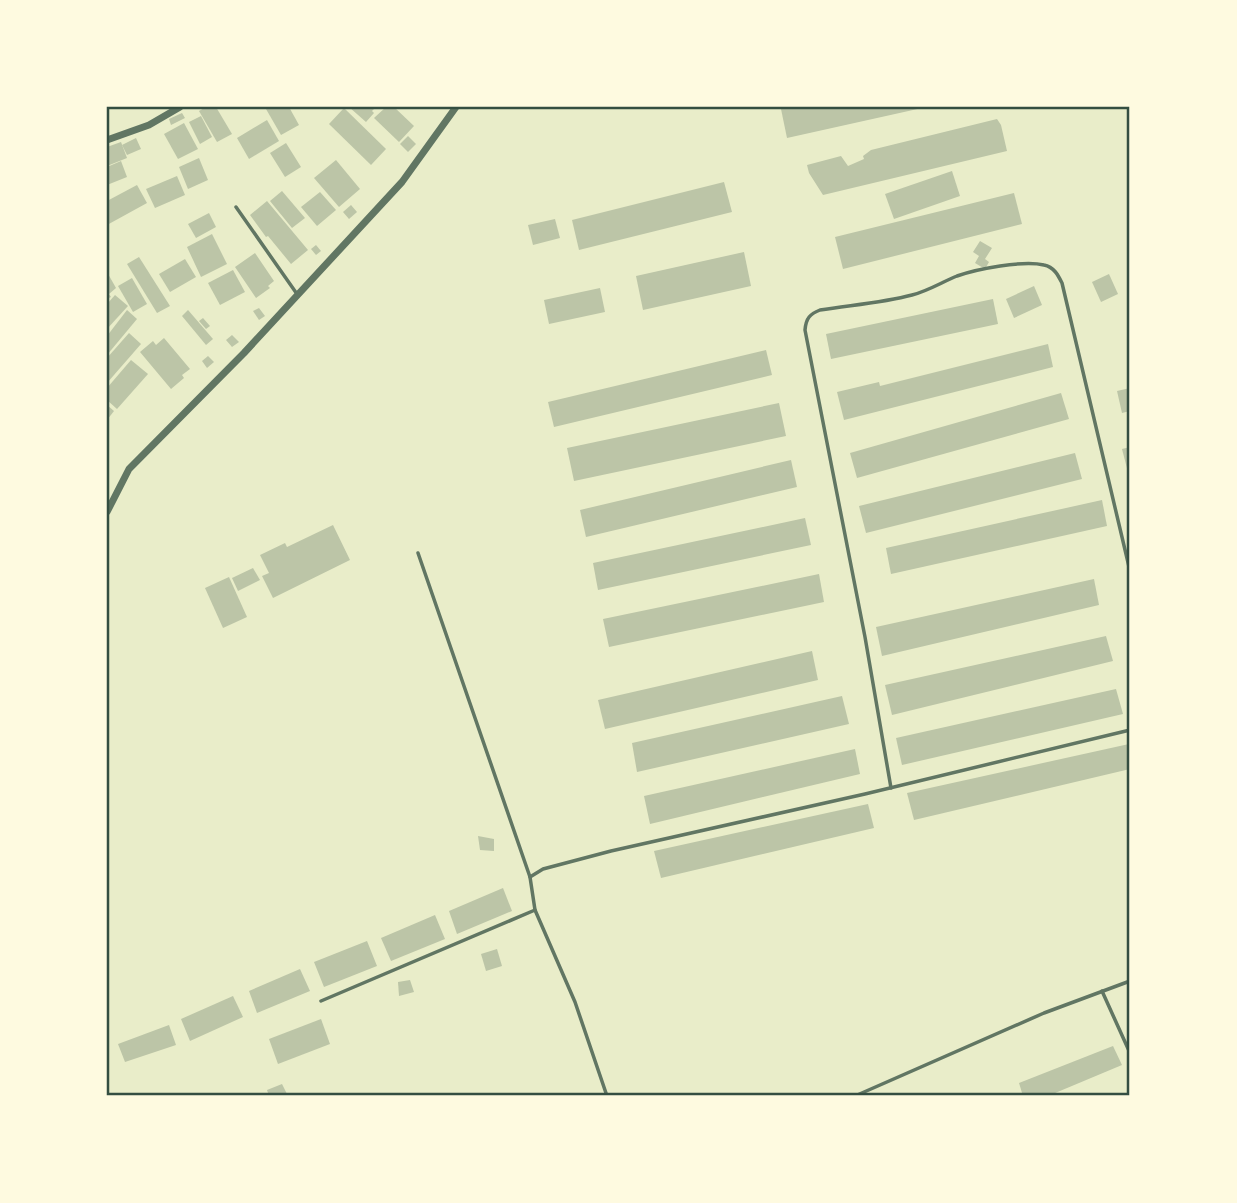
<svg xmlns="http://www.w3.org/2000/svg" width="1237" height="1203" font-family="Roboto,sans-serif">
	<rect width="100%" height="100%" fill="#e9edc9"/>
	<!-- building -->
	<g fill="#bcc5a7">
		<polygon points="206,107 216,107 232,134 217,142 199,111"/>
		<polygon points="270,107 289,107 299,125 281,135 266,109"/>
		<polygon points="349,107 376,107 372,111 374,113 366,122"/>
		<polygon points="386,107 394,107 414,126 399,142 374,118"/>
		<polygon points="789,107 922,107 922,108 787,138 781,109"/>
		<polygon points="344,108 386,149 371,165 329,124"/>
		<polygon points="182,113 185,118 171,125 169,119"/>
		<polygon points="201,116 212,137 200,144 189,122"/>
		<polygon points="997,119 1001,125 1007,151 823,195 809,173 807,165 841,156 848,166 864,159 863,156 871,150"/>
		<polygon points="267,120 279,141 249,159 237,138"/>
		<polygon points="184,123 198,149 178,159 164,134"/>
		<polygon points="408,136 416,144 408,152 400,144"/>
		<polygon points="136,138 141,149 127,155 122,145"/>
		<polygon points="121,142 127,158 107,166 107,147"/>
		<polygon points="286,143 301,167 285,177 270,153"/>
		<polygon points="199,158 208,180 188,189 179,167"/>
		<polygon points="336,160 360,189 339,207 314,178"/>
		<polygon points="121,161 127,177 107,185 107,167"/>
		<polygon points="952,171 960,196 894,219 885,194"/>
		<polygon points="177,176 185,195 155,208 146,189"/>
		<polygon points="724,182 732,212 579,250 572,220"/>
		<polygon points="137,185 147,203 107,225 107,201"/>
		<polygon points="282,191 305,218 292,228 270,201"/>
		<polygon points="320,192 336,210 317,226 301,207"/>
		<polygon points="1014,193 1022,224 843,269 835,237"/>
		<polygon points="267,201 308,250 291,264 268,236 266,237 250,215"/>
		<polygon points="351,205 357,212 349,219 343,212"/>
		<polygon points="209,213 216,227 196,238 188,224"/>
		<polygon points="555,219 560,238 533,245 528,225"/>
		<polygon points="212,234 227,264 201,277 187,247"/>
		<polygon points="980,241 992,248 985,259 989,262 985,269 975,263 979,256 973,252"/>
		<polygon points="316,245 321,251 316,255 311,249"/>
		<polygon points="744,252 751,286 643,310 636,276"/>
		<polygon points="255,253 274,281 268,286 270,288 256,298 235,267"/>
		<polygon points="139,257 170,306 157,313 127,264"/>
		<polygon points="185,259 196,277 170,292 159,274"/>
		<polygon points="233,270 245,292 220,305 208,283"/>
		<polygon points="107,272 116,288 109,294 111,297 107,299"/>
		<polygon points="1109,274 1118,294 1101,302 1092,282"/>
		<polygon points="132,278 147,304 133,312 118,286"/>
		<polygon points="1034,286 1042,305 1014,318 1006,299"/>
		<polygon points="600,288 605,312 549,324 544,300"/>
		<polygon points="115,295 128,306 107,329 107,304"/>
		<polygon points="993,299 998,324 831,359 826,334"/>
		<polygon points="259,308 265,316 259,320 253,311"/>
		<polygon points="127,310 137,319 107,355 107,336"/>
		<polygon points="188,310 213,339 206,345 182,316"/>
		<polygon points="203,318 210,326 206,329 199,321"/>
		<polygon points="129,333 141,344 107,383 107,358"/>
		<polygon points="232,335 239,342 232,347 226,340"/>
		<polygon points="164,338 190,369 182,375 184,378 171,389 140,352 153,341 156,345"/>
		<polygon points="1048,344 1053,367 844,420 837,392 879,382 880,386"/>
		<polygon points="766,350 772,375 554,427 548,402"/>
		<polygon points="208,356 214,362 207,368 202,361"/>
		<polygon points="131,360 148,374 117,409 107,400 107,388"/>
		<polygon points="1130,388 1130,411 1122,413 1117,391"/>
		<polygon points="1061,393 1069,419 857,478 850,453"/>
		<polygon points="779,403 786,436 574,481 567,448"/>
		<polygon points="107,405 114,411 107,420"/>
		<polygon points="1130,447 1130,476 1129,476 1122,449"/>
		<polygon points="1075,453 1082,479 866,533 859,506"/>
		<polygon points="791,460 797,487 586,537 580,510"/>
		<polygon points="1102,500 1107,526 891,574 886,548"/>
		<polygon points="805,518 811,545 598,590 593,563"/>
		<polygon points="333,525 350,560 273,598 262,576 269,573 260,555 285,543 287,547"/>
		<polygon points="253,568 260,580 238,591 232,578"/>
		<polygon points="819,574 824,602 609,647 603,619"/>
		<polygon points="229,577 247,617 223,628 205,588"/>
		<polygon points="1094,579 1099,605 882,656 876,627"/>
		<polygon points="1106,636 1113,661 892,715 885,685"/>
		<polygon points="812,651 818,680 605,729 598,700"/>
		<polygon points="1116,689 1123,714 902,765 896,738"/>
		<polygon points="842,696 849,724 637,772 632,743"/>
		<polygon points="1129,744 1130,769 914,820 907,793"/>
		<polygon points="855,749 860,774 650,824 644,796"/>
		<polygon points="868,804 874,828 661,878 654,851"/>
		<polygon points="478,836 494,839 494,851 480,850"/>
		<polygon points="503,888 512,911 457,934 449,911"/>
		<polygon points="435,915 445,939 391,961 381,938"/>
		<polygon points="367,941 377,966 324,987 314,962"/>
		<polygon points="497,949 502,966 486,971 481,954"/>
		<polygon points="300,969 310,991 257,1013 249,991"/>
		<polygon points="410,980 414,992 399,996 398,982"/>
		<polygon points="233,996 243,1017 190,1041 181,1019"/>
		<polygon points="321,1019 330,1044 278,1064 269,1039"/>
		<polygon points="169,1025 176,1045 125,1062 118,1044"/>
		<polygon points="1113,1046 1122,1065 1048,1096 1023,1096 1019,1083"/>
		<polygon points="282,1084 288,1096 269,1096 267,1090"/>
	</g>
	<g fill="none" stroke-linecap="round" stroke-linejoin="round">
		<!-- service -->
		<g stroke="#617663" stroke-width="3.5">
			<polyline points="236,207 297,294"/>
			<polyline points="418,553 530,877"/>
			<path d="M891,788L865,637L805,330C806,318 810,314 820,310C851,305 882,303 912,295C928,291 942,282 957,276C977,269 1023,260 1044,265C1054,267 1058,275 1062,283L1130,571"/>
			<polyline points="1102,991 1130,1053"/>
			<polyline points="321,1001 535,910"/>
			<polyline points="607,1096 575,1002 535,910 530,877 543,869 611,851 865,794 1130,730"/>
			<polyline points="855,1096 1044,1013 1130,981"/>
		</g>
		<!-- minor -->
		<g stroke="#617663" stroke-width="7">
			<polyline points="107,140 149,125 180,107"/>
			<polyline points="107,512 129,469 244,353 402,182 456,107"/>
		</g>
	</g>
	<!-- border -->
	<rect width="1237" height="1203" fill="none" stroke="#fefae0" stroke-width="217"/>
	<rect x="108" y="108" width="1020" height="986" fill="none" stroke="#344e41" stroke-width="2.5"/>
</svg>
